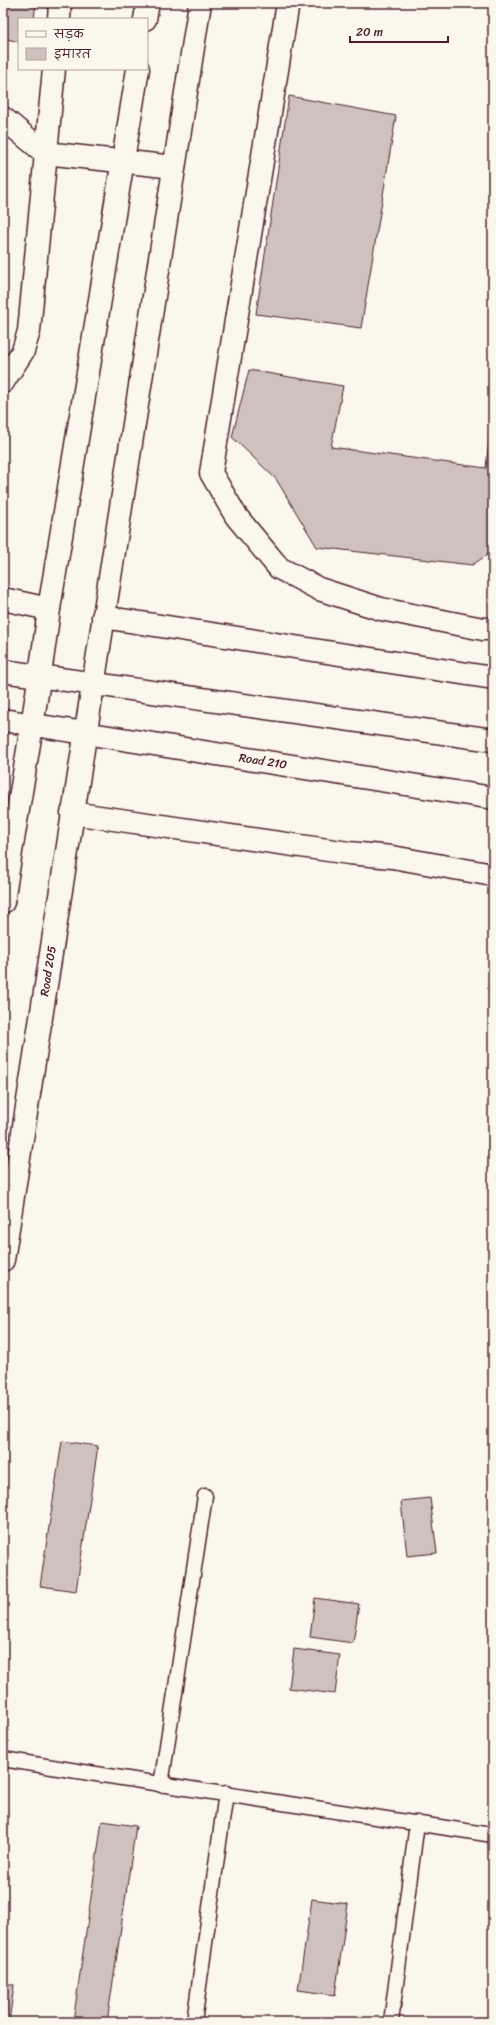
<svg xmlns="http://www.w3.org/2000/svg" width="496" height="2025" font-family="Sriracha,'Playpen Sans Deva',sans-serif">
	<rect width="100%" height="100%" fill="#fbf7ec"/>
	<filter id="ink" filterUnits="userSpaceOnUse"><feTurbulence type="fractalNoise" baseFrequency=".025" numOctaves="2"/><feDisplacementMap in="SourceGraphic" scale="8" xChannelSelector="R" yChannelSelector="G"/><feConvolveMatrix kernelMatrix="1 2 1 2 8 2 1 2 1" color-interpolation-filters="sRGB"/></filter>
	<g filter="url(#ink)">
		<!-- building -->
		<g fill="#cfc2bc" stroke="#4a1f2b">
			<polygon points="3,3 36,3 34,19 19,19 19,42 3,38"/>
			<polygon points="289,96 396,116 361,328 256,314"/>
			<polygon points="249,370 343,386 331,447 486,468 493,403 493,551 472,565 317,547 276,479 232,437"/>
			<polygon points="62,1441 98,1446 76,1591 40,1586"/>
			<polygon points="430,1498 437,1553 407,1556 401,1501"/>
			<polygon points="315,1598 359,1604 353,1643 310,1637"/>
			<polygon points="294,1649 340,1655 335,1694 289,1688"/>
			<polygon points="102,1821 136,1826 107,2022 73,2022"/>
			<polygon points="312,1899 348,1904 335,1995 298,1990"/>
			<polygon points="3,1983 14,1985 9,2022 3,2022"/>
		</g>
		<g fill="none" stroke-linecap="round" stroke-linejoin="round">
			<defs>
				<g id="lane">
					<path d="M3,1759C166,1786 330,1810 493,1835"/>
					<polyline points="161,1785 205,1496"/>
					<polyline points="194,2022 226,1793"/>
					<polyline points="391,2022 417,1823"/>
				</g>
				<g id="street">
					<polyline points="288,3 211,473 236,516 279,568 319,589 381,609 483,629 493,629"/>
					<polyline points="59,19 60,3"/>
					<polyline points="3,118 45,153 174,167"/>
					<polyline points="3,382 23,351 29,331 54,69"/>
					<polyline points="72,813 349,853 392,857 493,875"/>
				</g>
				<g id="secondary">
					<polyline points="145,19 148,3"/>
					<polyline points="3,599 49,609"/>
					<polyline points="103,617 493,678"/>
					<polyline points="3,671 493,740"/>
					<polyline points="3,720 493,798"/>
					<path d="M3,902C18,804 37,707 49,609L138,69"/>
					<polyline points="3,1260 200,3"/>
				</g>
			</defs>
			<!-- lane casing -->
			<use href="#lane" stroke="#4a1f2b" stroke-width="17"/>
			<!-- street casing -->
			<use href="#street" stroke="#4a1f2b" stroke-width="25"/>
			<!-- secondary casing -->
			<use href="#secondary" stroke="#4a1f2b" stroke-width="25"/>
			<!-- lane -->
			<use href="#lane" stroke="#fbf7ec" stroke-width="14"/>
			<!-- street -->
			<use href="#street" stroke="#fbf7ec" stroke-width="22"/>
			<!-- secondary -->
			<use href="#secondary" stroke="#fbf7ec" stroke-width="22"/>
		</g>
	</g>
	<g text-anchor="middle" stroke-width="3" stroke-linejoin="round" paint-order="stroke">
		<!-- street labels -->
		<g font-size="12" fill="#4a1f2b" stroke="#fbf7ec">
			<text transform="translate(263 761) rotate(9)" y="4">Road 210</text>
			<text transform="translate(48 971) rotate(-81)" y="4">Road 205</text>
		</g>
	</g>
	<!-- margin -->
	<rect width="496" height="2025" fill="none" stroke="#fbf7ec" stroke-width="16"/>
	<rect x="8" y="8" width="480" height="2009" fill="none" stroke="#4a1f2b" stroke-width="1.5" filter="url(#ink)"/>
	<!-- legend -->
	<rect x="18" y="18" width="130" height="52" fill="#fbf7ec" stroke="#b4a19f"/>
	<rect x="26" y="31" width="20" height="6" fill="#fbf7ec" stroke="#b4a19f"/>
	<text x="54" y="38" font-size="12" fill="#4a1f2b">सड़क</text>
	<rect x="26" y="48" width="20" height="12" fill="#cfc2bc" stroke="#b4a19f"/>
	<text x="54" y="58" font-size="12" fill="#4a1f2b">इमारत</text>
	<!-- scale -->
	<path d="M350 36v6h98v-6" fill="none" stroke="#4a1f2b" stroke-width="2"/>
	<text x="356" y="36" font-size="12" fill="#4a1f2b" stroke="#fbf7ec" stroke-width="3" paint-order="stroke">20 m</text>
</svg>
